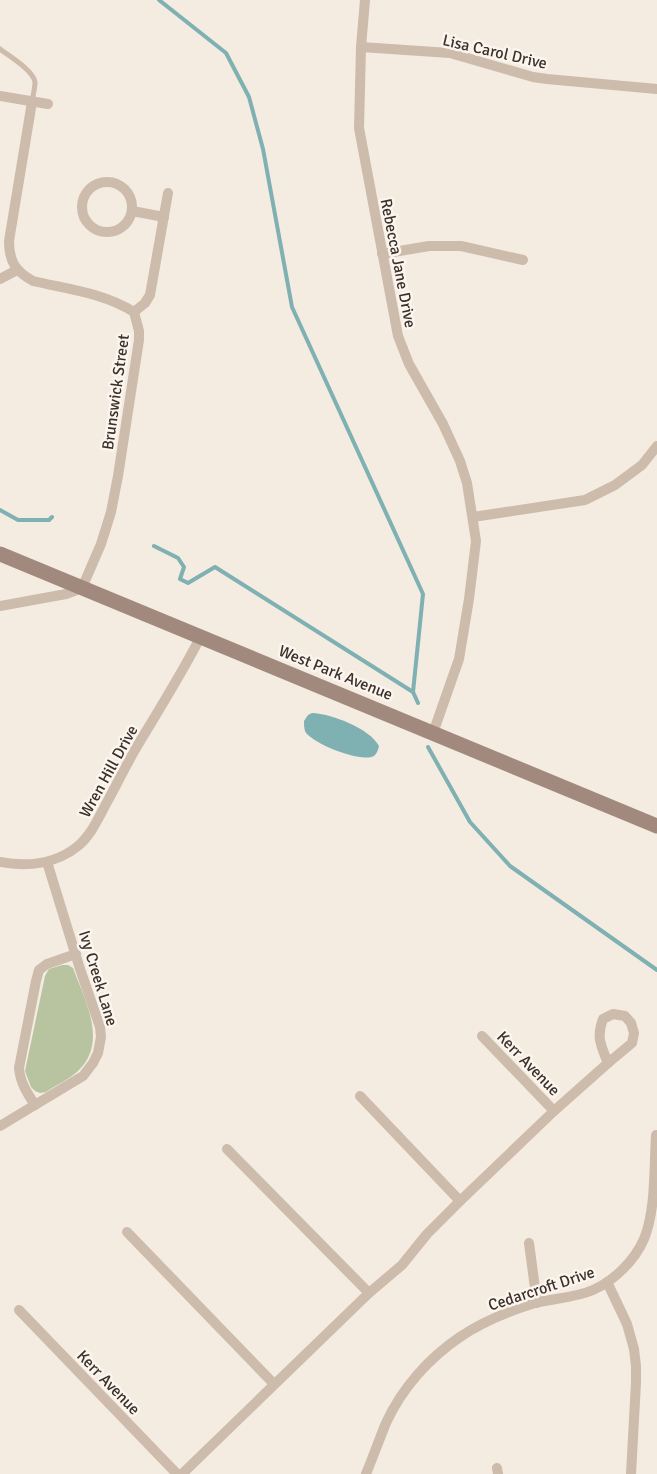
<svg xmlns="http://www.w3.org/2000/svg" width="657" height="1474" font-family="Signika,sans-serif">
	<rect width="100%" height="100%" fill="#f4ebe1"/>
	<!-- green -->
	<path fill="#b8c4a0" d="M62,965H68L73,968C85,1001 109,1043 77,1072C68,1080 56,1085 46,1092L40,1093L35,1091L31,1087L25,1071L45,976L49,969Z"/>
	<!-- water -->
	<path fill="#7fb0b2" d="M312,713C332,714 369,728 379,746C378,750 377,753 375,755C365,765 310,743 305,731C304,728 304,724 304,721L308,715Z"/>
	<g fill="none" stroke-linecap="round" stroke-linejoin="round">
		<!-- stream -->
		<g stroke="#7fb0b2" stroke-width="4">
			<polyline points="159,0 226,53 249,97 263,149 292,307 423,594 413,692 418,703"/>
			<polyline points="0,510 18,520 49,520 52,517"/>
			<polyline points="154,546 178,558 184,567 180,579 188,583 215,567 413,692"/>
			<polyline points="428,747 470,822 510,866 657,970"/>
		</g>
		<!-- service -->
		<path stroke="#cdbbac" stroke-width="5" d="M0,49C9,56 33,70 35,82C35,88 33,95 32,102"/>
		<!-- minor -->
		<g stroke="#cdbbac" stroke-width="10">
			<polyline points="365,0 361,47 359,128 398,336 409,364 443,424 460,461 467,483 476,541 469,599 459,659 433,733"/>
			<polyline points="361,47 450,53 533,77 547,79 657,89"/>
			<polyline points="0,96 48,104"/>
			<circle cx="107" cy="207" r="25"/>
			<polyline points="132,211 164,217"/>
			<polyline points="382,254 429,246 461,246 523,260"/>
			<polyline points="0,279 17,270"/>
			<polyline points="134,312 145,303 150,295 168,193"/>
			<polyline points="473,517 585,500 615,485 642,465 657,446"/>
			<path d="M0,606L66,594L82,588L101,544L111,512L118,476L139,340V331L134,312C104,293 67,289 33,281C15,271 9,261 9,241L32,102"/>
			<path d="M0,862C27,867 56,864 78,846C91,835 98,819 106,804C117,784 127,763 139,743C160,708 182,673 201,636"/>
			<path d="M613,1014L625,1016L631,1023L634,1033L632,1043L608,1063C601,1046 596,1037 603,1019Z"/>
			<polyline points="482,1036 554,1111"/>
			<polyline points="360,1096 460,1201"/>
			<path d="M35,1105C27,1093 20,1082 19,1068L36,981L39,970L47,964L76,954"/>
			<polyline points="0,1126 83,1076 93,1063 98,1053 101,1037 100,1027 80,969 47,862"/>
			<polyline points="227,1149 369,1293"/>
			<polyline points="127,1232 274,1384"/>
			<polyline points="529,1243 537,1303"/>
			<polyline points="607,1282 627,1324 634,1349 636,1366 636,1383 631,1474"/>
			<polyline points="19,1310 177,1474"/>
			<polyline points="497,1468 498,1474"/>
			<polyline points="182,1474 369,1293 402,1265 427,1234 460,1201 554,1111 608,1063"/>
			<path d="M366,1474C373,1457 379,1440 386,1423C402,1388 429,1358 460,1337C482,1322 509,1311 535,1303C554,1298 575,1298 593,1290C614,1281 635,1260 644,1239C656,1210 654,1167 656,1135"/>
		</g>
		<!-- secondary -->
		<polyline stroke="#a18a7d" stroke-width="15" points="0,554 657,826"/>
	</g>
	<g text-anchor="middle" stroke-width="5" stroke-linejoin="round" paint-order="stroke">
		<!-- street labels -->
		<g font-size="16" fill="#3b302b" stroke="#fbf5ee">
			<text transform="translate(495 51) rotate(13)" y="6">Lisa Carol Drive</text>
			<text transform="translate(399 263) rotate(79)" y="6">Rebecca Jane Drive</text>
			<text transform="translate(115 392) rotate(-82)" y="6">Brunswick Street</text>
			<text transform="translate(336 672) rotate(22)" y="6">West Park Avenue</text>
			<text transform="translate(108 771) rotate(-61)" y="6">Wren Hill Drive</text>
			<text transform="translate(99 978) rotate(73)" y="6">Ivy Creek Lane</text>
			<text transform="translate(529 1063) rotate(46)" y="6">Kerr Avenue</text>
			<text transform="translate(541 1288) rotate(-18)" y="6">Cedarcroft Drive</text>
			<text transform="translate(109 1382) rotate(46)" y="6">Kerr Avenue</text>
		</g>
	</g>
</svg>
